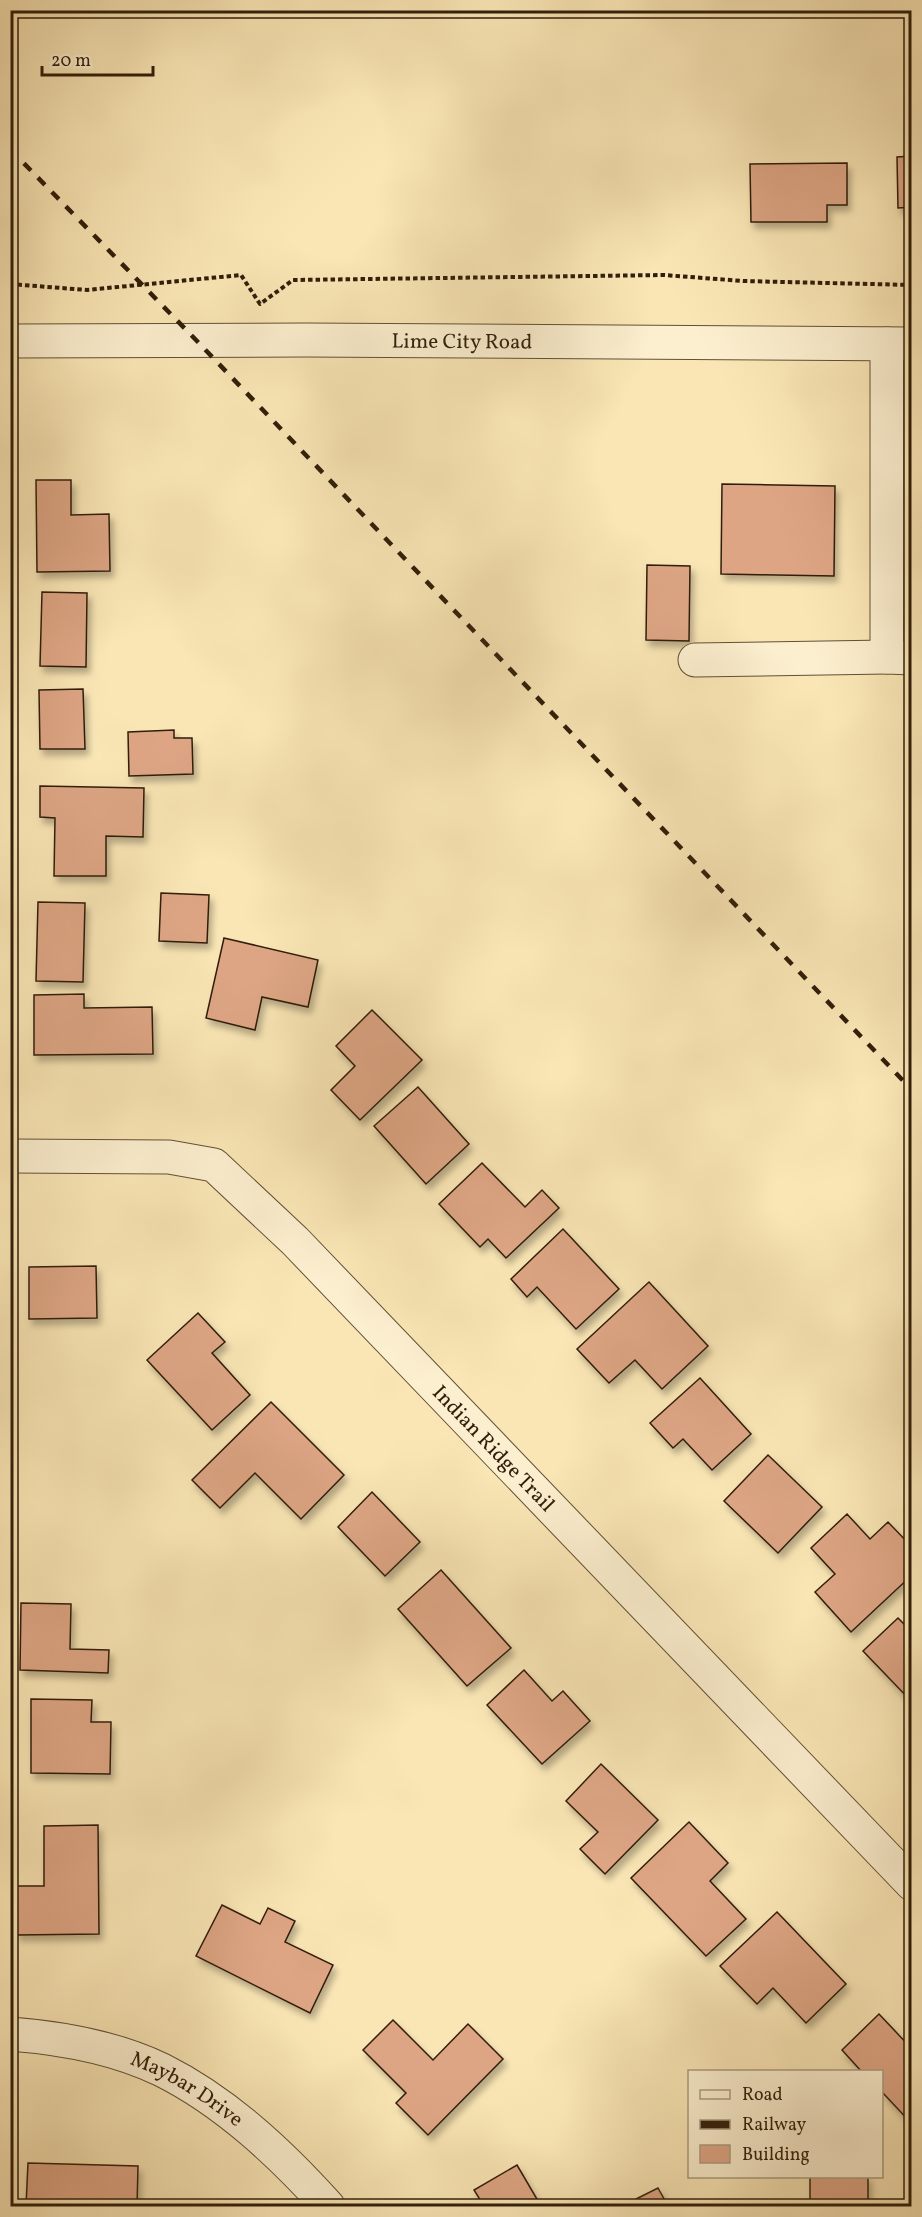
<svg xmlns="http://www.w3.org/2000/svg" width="922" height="2217" font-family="Vollkorn,serif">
	<defs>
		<filter id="shadow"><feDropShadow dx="3.5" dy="6" stdDeviation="3" flood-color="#0004"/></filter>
	</defs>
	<rect width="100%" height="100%" fill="#fae6b5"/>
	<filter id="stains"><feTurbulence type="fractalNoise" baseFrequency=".00333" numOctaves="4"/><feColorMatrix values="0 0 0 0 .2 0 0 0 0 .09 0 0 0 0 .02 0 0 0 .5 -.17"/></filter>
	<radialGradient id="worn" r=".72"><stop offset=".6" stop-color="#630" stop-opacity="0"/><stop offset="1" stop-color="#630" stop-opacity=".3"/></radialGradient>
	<!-- building -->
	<g fill="#dda584" stroke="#301e0a" stroke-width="1.5" filter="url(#shadow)">
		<polygon points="912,156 912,207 898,208 897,157"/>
		<polygon points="847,163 847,205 827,205 827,222 751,222 750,164"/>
		<polygon points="36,480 71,480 71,515 109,514 110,571 37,572"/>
		<polygon points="722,484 835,486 834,576 721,574"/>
		<polygon points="647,565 690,566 689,641 646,640"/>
		<polygon points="42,592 87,593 86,667 40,666"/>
		<polygon points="83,689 85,749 40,749 39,690"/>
		<polygon points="174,730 174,738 192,738 193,774 129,776 128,732"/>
		<polygon points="40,786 144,788 143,837 106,836 106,876 54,876 55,818 40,817"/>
		<polygon points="161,893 209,895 207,943 159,941"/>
		<polygon points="38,902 85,903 83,982 36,981"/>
		<polygon points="224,938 318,960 308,1007 262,997 255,1030 206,1018"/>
		<polygon points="84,994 84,1008 152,1007 153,1054 34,1055 34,995"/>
		<polygon points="372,1010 422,1060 360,1120 331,1090 355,1066 336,1046"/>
		<polygon points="418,1087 469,1144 426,1184 374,1126"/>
		<polygon points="482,1163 525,1207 542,1190 559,1208 506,1258 488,1239 480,1247 439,1204"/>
		<polygon points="563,1229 619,1289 576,1329 537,1287 527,1297 511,1279"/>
		<polygon points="96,1266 97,1318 29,1319 29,1267"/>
		<polygon points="649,1282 708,1346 662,1389 635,1360 609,1383 577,1349"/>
		<polygon points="198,1313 225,1342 212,1353 250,1395 212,1430 147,1360"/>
		<polygon points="700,1378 751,1434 712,1470 683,1439 673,1448 650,1423"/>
		<polygon points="271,1402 344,1475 301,1519 255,1473 220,1508 192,1480"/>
		<polygon points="768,1455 822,1507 778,1553 724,1501"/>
		<polygon points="372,1492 420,1542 385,1576 338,1527"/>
		<polygon points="847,1514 870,1539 888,1522 912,1547 912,1575 851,1632 815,1592 835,1574 811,1548"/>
		<polygon points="441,1570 511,1648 467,1686 398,1609"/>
		<polygon points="21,1603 71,1604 70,1649 109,1650 108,1673 20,1670"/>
		<polygon points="898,1618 912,1632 911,1701 863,1651"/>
		<polygon points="524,1670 552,1701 563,1691 590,1721 542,1764 487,1705"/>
		<polygon points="31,1699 92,1700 91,1722 111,1722 110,1774 31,1773"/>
		<polygon points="601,1764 658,1820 605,1874 580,1849 598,1832 566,1801"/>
		<polygon points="689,1822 728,1863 710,1881 746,1919 706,1956 631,1878"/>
		<polygon points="98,1825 99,1934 16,1935 16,1886 44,1886 44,1826"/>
		<polygon points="222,1905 260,1924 268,1908 295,1921 285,1942 333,1965 310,2013 196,1956"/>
		<polygon points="777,1912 846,1984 806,2023 773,1988 757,2004 720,1966"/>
		<polygon points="879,2014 912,2049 911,2123 882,2092 882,2072 862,2072 842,2050"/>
		<polygon points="393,2020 433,2060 468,2024 503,2059 428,2135 396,2103 406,2093 363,2050"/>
		<polygon points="28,2163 138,2166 137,2206 26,2206"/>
		<polygon points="517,2165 541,2206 484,2206 474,2190"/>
		<rect x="810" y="2176" width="58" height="30"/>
		<polygon points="658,2188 668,2206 622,2206"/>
	</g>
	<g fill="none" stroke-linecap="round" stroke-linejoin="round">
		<defs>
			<g id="minor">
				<path id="s1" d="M10,341L306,340L912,344"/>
				<polyline points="887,344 887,657 912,658"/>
				<polyline points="695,660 887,657"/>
				<path id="s2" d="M10,1156L169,1157L214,1165L295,1241L912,1884"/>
				<path id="s3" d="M10,2034C62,2038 115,2047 162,2070C226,2102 281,2154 328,2206"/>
			</g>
		</defs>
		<!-- minor casing -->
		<use href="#minor" stroke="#625035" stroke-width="35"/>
		<!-- path -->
		<polyline stroke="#301e0a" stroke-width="4" stroke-dasharray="4.5 3" stroke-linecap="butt" points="10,284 87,290 241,275 260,304 293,280 664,275 743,281 912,285"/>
		<!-- minor -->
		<use href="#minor" stroke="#fcefcf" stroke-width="33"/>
		<!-- rail -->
		<polyline stroke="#301e0a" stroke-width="4.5" stroke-dasharray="10 10" stroke-linecap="butt" points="10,149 196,340 912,1090"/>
	</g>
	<g text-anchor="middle" stroke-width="4.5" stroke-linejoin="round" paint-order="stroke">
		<!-- street labels -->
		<g font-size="21" fill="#301e0a" stroke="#fcefcf">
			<text dy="7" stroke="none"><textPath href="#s1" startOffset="452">Lime City Road</textPath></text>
			<text dy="7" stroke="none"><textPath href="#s2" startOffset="603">Indian Ridge Trail</textPath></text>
			<text dy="7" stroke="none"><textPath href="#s3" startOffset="188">Maybar Drive</textPath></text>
		</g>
	</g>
	<!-- margin -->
	<rect width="922" height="2217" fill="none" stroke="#fae6b5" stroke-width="36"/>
	<rect x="12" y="12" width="898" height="2193" fill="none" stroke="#301e0a" stroke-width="3"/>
	<rect x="18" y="18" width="886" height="2181" fill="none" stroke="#301e0a" stroke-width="1.5"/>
	<!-- legend -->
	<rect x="688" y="2070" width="195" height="108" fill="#fcefcf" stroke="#aa9b80" stroke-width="1.5"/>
	<rect x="700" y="2090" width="30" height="9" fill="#fcefcf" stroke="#aa9b80" stroke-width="1.5"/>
	<text x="742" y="2100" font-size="18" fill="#301e0a">Road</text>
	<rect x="700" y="2120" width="30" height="9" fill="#301e0a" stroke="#aa9b80" stroke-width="1.5"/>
	<text x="742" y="2130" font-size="18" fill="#301e0a">Railway</text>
	<rect x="700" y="2145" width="30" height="18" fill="#dda584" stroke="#aa9b80" stroke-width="1.5"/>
	<text x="742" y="2160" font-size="18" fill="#301e0a">Building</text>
	<!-- scale -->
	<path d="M42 66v9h111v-9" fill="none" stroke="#301e0a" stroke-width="3"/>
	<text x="51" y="66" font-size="18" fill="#301e0a" stroke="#fcefcf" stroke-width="4.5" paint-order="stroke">20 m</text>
	<rect width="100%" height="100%" filter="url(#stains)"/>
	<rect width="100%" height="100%" fill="url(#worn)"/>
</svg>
